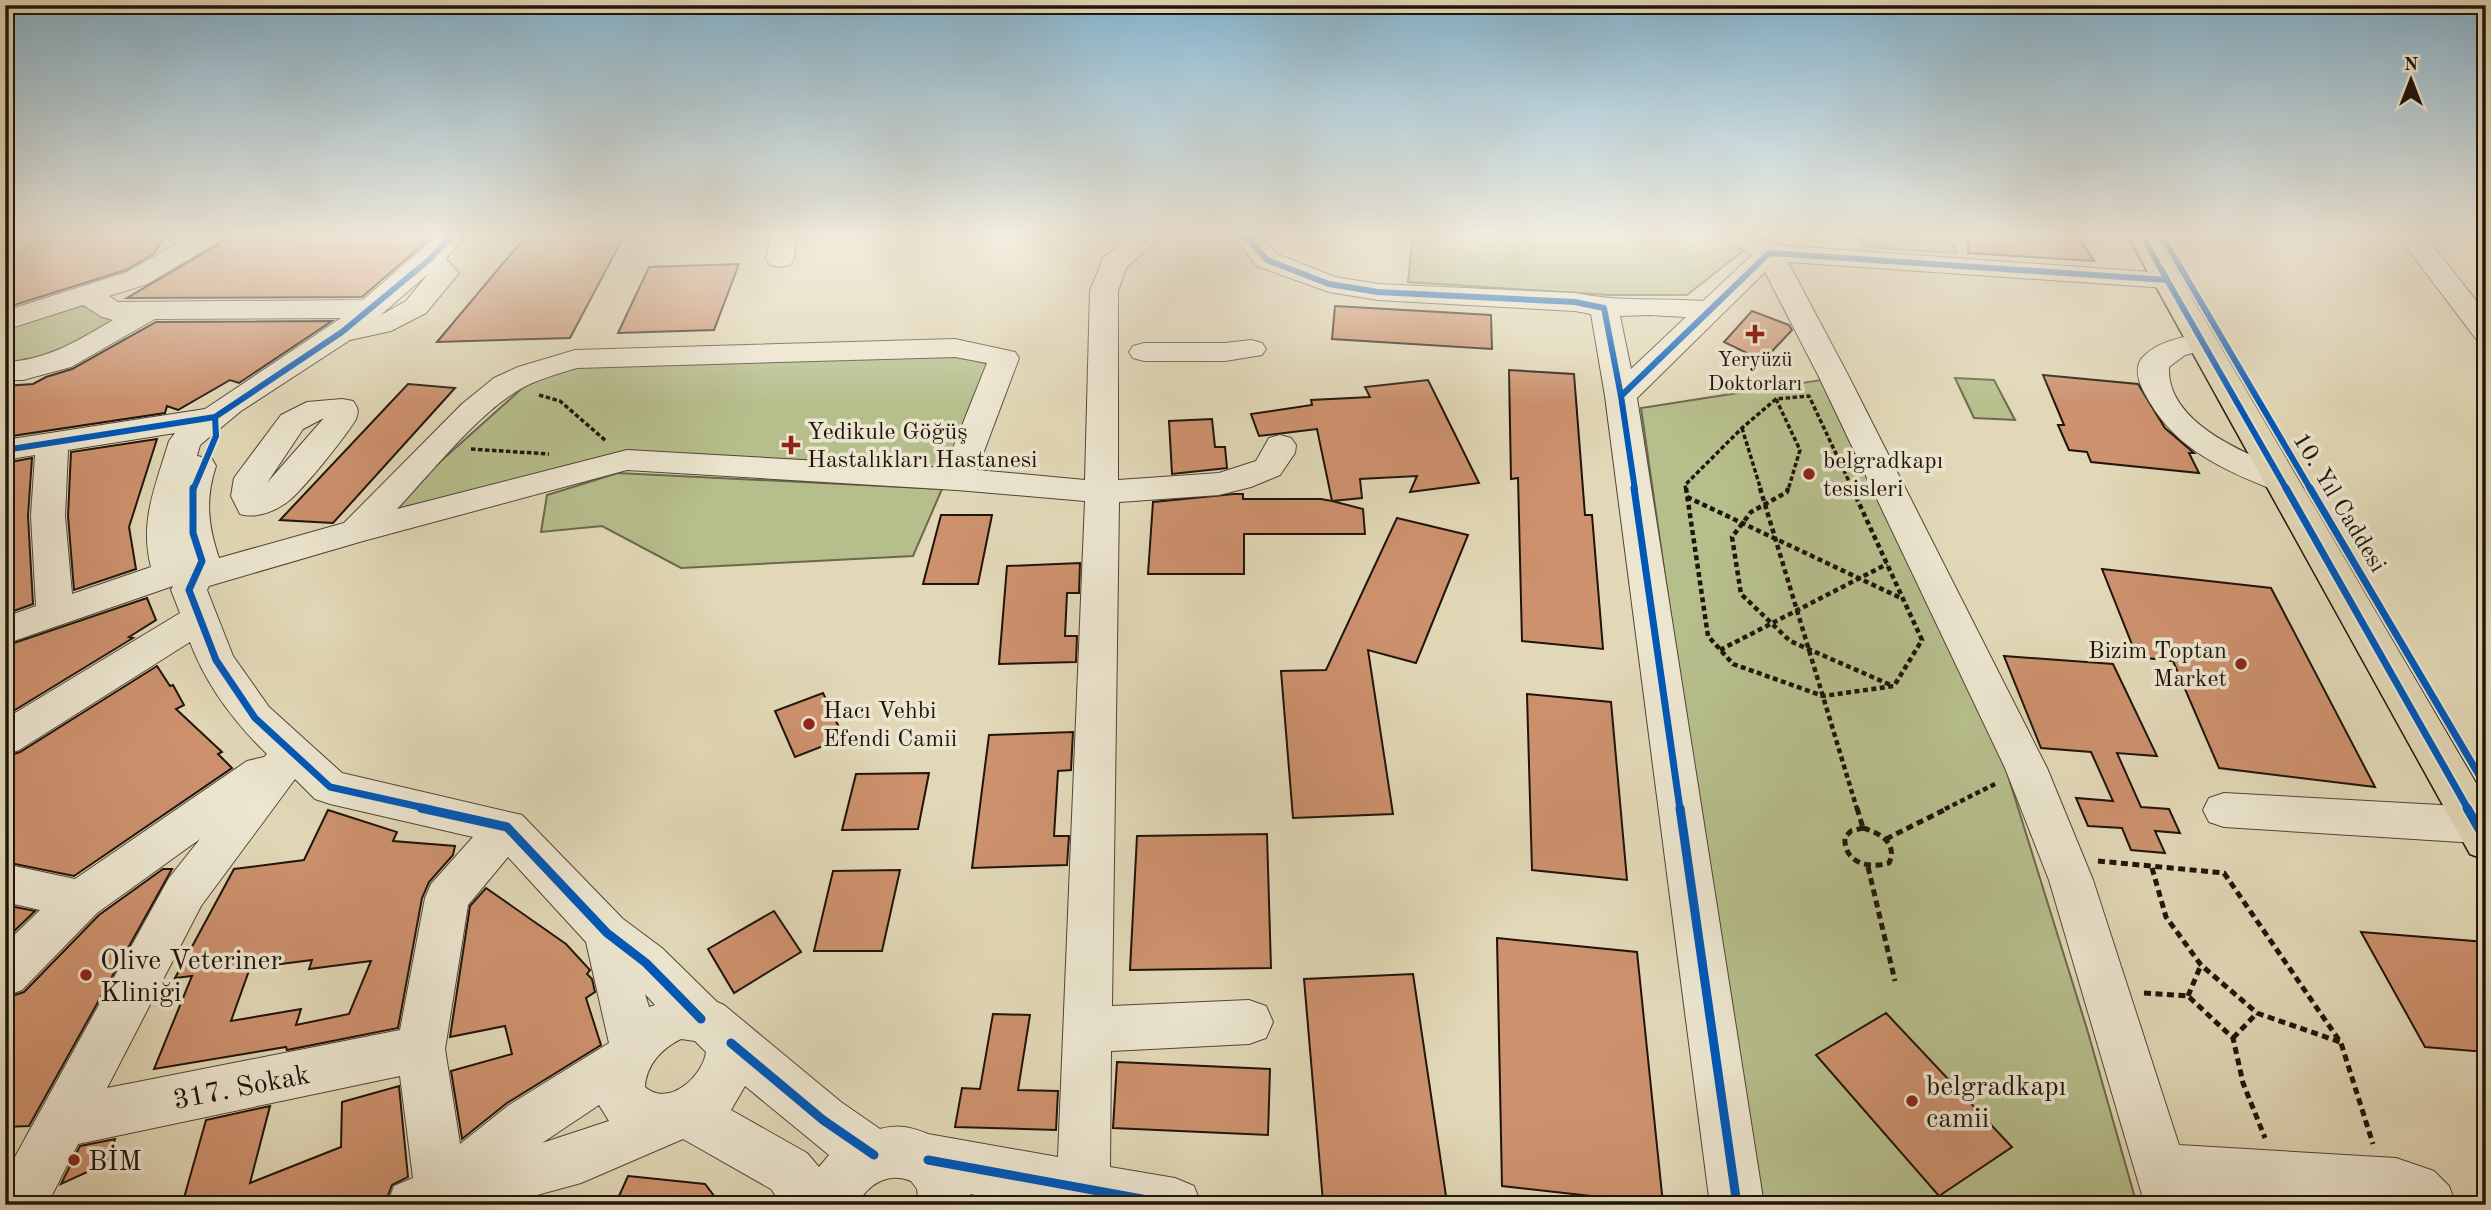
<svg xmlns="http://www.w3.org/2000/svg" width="2491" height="1210" font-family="'Old Standard TT',serif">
	<rect width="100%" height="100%" fill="#e2d8b7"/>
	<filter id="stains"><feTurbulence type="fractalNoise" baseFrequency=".00286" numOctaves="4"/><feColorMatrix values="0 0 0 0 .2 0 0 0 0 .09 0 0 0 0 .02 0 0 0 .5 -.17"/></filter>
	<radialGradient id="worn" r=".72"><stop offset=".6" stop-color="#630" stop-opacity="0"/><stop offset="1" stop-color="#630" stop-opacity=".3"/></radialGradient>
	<!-- green -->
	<g fill="#b6be8c" stroke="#6a694c" stroke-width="2">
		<polygon points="1413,236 1720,236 1744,250 1687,295 1609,295 1408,282"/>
		<polygon points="1860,236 1948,236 1956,253 1865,247"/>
		<polygon points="72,302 120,318 42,362 5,363 5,324"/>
		<polygon points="951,355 990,364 948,468 637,452 384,512 529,382 571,366"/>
		<polygon points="1955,378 1994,380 2015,420 1974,418"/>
		<polygon points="1821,380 1999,747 2087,1029 2137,1205 1755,1205 1641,408"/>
		<polygon points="618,473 942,489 913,556 681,568 602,526 541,532 547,495"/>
	</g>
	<!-- building -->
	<g fill="#cd916e" stroke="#1f140b" stroke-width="2" fill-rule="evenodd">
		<polygon points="5,236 166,236 152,255 126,270 5,308"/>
		<polygon points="225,236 433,236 362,297 127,298 219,244"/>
		<polygon points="526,236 624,236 570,338 437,342"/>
		<polygon points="1969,236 2078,236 2094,261 1968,253"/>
		<polygon points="739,264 714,330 618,333 649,267"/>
		<polygon points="1335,306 1491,315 1492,349 1332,339"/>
		<polygon points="1752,311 1789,325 1792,330 1763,361 1724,342"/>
		<polygon points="332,321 239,383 230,380 178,410 167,406 165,413 5,437 5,386 33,384 46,377 72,369 156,322"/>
		<polygon points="1509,370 1574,374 1585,515 1592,515 1603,649 1522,641 1518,478 1511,479"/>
		<polygon points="2043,375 2138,384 2165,428 2194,453 2189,453 2199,473 2091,462 2087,452 2069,450 2058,425 2064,425"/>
		<polygon points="1428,380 1479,483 1410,492 1417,476 1360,479 1362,498 1332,501 1363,509 1365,534 1244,534 1244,574 1148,574 1153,502 1234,494 1243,494 1243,499 1321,499 1332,501 1317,429 1259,436 1251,414 1312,405 1311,400 1370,397 1365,387"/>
		<polygon points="408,384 455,388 333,523 280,520"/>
		<polygon points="1212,419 1215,447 1225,447 1227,468 1172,474 1169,421"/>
		<polygon points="157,439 129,527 136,569 74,590 68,516 71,452"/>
		<polygon points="32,458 28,516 33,604 5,614 5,463"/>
		<polygon points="941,515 992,515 978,584 923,584"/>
		<polygon points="1397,518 1468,535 1416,663 1368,650 1393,814 1293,818 1281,671 1326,670"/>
		<polygon points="1080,563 1079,593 1067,593 1065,636 1077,636 1076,662 999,664 1007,566"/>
		<polygon points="2102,569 2271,588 2375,787 2219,768 2173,661 2137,657"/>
		<polygon points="147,598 156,620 129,637 133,638 5,716 5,646"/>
		<polygon points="2004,656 2113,664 2157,756 2117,753 2141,807 2169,809 2180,833 2155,831 2165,853 2131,850 2122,828 2088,826 2076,798 2113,801 2091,752 2041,748"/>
		<polygon points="157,666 170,686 173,685 184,705 176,709 222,752 218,754 232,768 74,876 5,862 5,757 20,752"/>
		<polygon points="823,693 844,738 795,757 775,711"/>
		<polygon points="1527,694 1611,702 1627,880 1532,870"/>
		<polygon points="1073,732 1071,770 1058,771 1054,836 1069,836 1067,865 972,868 989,735"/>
		<polygon points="929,773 918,829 842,830 856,774"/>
		<path d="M328,810L397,832L393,841L455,846L453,855L429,882L422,898L398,1028L287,1050L286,1047L154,1069L192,976L175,978L234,869L304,860ZM312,960L309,969L371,961L349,1014L296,1025L301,1009L231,1021L250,968Z"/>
		<polygon points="1267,834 1271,968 1130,970 1137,836"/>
		<polygon points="163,869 172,869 29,1126 5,1127 5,998 24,992 99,915"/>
		<polygon points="900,870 882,951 814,951 833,871"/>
		<polygon points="486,888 566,944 590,970 587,974 592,979 595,992 586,998 601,1045 507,1103 462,1139 451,1071 512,1054 505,1026 450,1037 470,906"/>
		<polygon points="5,905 35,911 5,940"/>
		<polygon points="774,911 801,952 734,993 708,949"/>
		<polygon points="2361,932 2486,942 2486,1052 2425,1047"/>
		<polygon points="1497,938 1637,952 1663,1204 1502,1186"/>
		<polygon points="1413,974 1446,1196 1323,1202 1304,979"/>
		<polygon points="1886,1013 2012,1147 1939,1196 1816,1055"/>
		<polygon points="993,1014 1030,1015 1018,1090 1058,1091 1056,1130 955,1127 962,1088 980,1089"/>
		<polygon points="1117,1062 1270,1069 1268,1135 1113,1128"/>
		<polygon points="399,1086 408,1177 392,1185 386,1201 376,1205 182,1205 206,1120 270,1106 250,1183 341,1147 342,1102"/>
		<polygon points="115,1139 107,1163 61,1184 80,1146"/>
		<polygon points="628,1176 705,1184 721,1205 615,1205"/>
	</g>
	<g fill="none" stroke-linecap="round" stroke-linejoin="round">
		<defs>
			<g id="minor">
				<path d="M190,236H222L218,242L147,284L109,296L118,302L363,300L437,236H465L446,259L459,273L426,313L391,331L350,340L241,411L200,445L197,456L212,459L216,466C205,499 208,526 219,558L344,523L462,404L494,378L518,367L575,350L955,339L1015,352L1019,358L977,470L1085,480L1090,291L1103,258L1132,236H1162L1126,268L1118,291V480L1219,473L1256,461L1269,438L1280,435L1291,438L1296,445L1295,453L1280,475L1251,487L1219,495L1119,502L1112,1006L1249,1000L1266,1006L1273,1022L1266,1038L1249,1044L1111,1051L1110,1167L1175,1178L1194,1186L1201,1205H1030L970,1194L973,1205H919L917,1189L911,1181C888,1171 867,1185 857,1205H782L771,1189L683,1139L581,1183L501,1205H387L394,1186L413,1178L400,1076L78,1144L47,1205H5V1175L169,878L200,839L97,913L22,990L5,996V944L40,910L5,902V864L75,879L247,761L264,757L267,754C235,723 206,685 190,642L19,750L5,755V719L180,613L171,590L173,586L5,644V617L36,606L31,516L35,455L5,460V440L205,409L341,318L155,319L71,367L23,380H5V362C46,361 79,340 113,320L102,317L83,305L5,330V311L127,272ZM429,273L406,301L381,315L383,313ZM955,357L987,363L945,468L627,450L397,509C432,472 475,417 517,391C535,380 557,374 577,368ZM175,433L169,441C156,485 139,521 151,567L72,594L65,516L68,450ZM627,470L957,490L1085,501L1058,1157L928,1134C911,1127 898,1124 880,1129L841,1102L724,1005L717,1002L662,948L623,919L522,815L342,773L269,707L233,656L207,590L209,586L363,541ZM295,779L315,799L330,804L473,837L431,884L425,898L400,1030L107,1088L201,906ZM508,857L586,942L609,1043L509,1105L460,1144L445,1049L468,905ZM645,994L655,1005L649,1007ZM681,1039L695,1041L706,1052C703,1076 669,1108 645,1087C646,1065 662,1048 681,1039ZM745,1086L829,1155L819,1167L807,1153L731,1110ZM599,1105L609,1121L542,1143Z"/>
				<polygon points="771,236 797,236 794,259 790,265 780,267 770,265 766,259"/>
				<path d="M1233,236H1260L1277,254L1335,277L1378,284L1575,293C1617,302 1660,298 1703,301L1752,255L1729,242L1725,236H1758L1775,245L2177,274L2181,280L2177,286L2167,288L1788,262L1848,375L2047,768L2093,880L2179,1145L2396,1158L2434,1171L2449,1186L2456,1205H2305L2196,1198L2198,1205H2145L2049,880L2005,768L1818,375L1765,272L1637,398L1764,1205H1710L1605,396L1591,314L1575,311L1378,300L1329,292L1257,266ZM1649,315L1686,317L1631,369L1620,316Z"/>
				<polygon points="2398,236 2425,236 2486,313 2486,342 2476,339"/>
				<path d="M2202,333L2212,336L2217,342L2212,348L2185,355L2169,367C2166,424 2250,456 2293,472L2298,480L2293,488L2281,491L2269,488C2216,467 2171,445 2144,392C2139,382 2133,367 2143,357C2158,341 2181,338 2202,333Z"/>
				<polygon points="1251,340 1262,343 1266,349 1262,355 1225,361 1144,361 1133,358 1129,352 1133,346 1144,343 1225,343"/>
				<path d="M342,399L353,401C359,409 359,412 355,421C341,442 309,482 291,499C277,511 257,519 240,514L231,496L234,478L281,415L307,402ZM324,418L267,483L303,429Z"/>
				<polygon points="2224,793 2477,807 2486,810 2486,840 2477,843 2224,827 2209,822 2203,810 2209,798"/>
			</g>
			<polygon id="major" points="2128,236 2156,236 2486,800 2486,860 2470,854"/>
		</defs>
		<!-- minor casing -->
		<use href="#minor" stroke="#504536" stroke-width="2"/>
		<!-- major casing -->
		<use href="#major" stroke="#1f140b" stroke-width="3"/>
		<!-- path-far2 -->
		<g stroke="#1f140b" stroke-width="3.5" stroke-dasharray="4.5 2.5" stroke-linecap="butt">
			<polyline points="539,395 560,401 606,441"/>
			<polyline points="1776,399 1800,450 1788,490"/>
			<polyline points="1742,428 1761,490"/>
			<polyline points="471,449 549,454"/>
			<polyline points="1686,490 1685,485 1742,428 1776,399 1809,396 1853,490"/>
		</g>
		<!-- path-far1 -->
		<g stroke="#1f140b" stroke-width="4.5" stroke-dasharray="5 3.5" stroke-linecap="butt">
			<polyline points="1686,488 1708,636 1733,664 1823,696 1894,686 1922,640 1852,488"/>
			<polyline points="1760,488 1857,809"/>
			<polyline points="1788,488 1787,492 1751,512 1732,537 1741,594 1790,641 1893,686"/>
			<polyline points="1687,497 1903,599"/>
			<polyline points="1720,650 1887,564"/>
			<polyline points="1945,809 1997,783"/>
		</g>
		<!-- path -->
		<g stroke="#1f140b" stroke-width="5" stroke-dasharray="7 4.5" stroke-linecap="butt">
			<polyline points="1857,808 1863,828"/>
			<path d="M1863,828C1880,833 1898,843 1889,863C1869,869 1843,863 1845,837L1851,831Z"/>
			<polyline points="1886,839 1948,808"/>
			<polyline points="2098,861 2224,873 2341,1043 2373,1144"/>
			<polyline points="1868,867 1895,981"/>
			<polyline points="2152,868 2166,917 2201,965 2257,1013 2340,1042"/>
			<polyline points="2144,993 2188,996 2233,1038 2243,1083 2265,1138"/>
			<polyline points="2188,996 2201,965"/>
			<polyline points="2233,1038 2257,1013"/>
		</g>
		<!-- minor -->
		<use href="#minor" fill="#ece6d0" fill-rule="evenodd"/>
		<!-- major -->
		<use href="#major" fill="#e2d8b7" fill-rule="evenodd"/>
		<defs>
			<g id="cycleway-far2">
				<polyline points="1246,236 1267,260 1329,284 1378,292 1575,302 1604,308 1621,396 1635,490"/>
				<polyline points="2142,236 2287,490"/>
				<polyline points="2162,236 2311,490"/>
				<polyline points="1621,396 1769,253 2167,280"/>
				<polyline points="5,450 215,417 342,332 430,259 452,236"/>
				<polyline points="193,490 216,436 215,417"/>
			</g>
			<g id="cycleway-far1">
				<polyline points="193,488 193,533 202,561 189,590 216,660 255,718 330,787 429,809"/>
				<polyline points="1634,488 1680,809"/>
				<polyline points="2286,488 2468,809"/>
				<polyline points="2310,488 2486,787"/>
			</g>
			<g id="cycleway">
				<polyline points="421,808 507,827 607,933 646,963 701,1019"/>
				<polyline points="1680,808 1737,1205"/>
				<polyline points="2467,808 2486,841"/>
				<polyline points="731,1043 823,1120 874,1155"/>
				<polyline points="928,1160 1175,1205"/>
			</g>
		</defs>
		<!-- cycleway-far2 casing -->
		<use href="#cycleway-far2" stroke="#ece6d0" stroke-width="10"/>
		<!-- cycleway-far1 casing -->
		<use href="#cycleway-far1" stroke="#ece6d0" stroke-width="11"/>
		<!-- cycleway casing -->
		<use href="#cycleway" stroke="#ece6d0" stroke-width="13"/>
		<!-- cycleway-far2 -->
		<use href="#cycleway-far2" stroke="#0057b8" stroke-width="6"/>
		<!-- cycleway-far1 -->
		<use href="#cycleway-far1" stroke="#0057b8" stroke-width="7"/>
		<!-- cycleway -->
		<use href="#cycleway" stroke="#0057b8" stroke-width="9"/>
	</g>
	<!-- sky -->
	<linearGradient id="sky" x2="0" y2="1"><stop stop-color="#87b6d0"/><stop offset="0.58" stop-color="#f2eddf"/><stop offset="1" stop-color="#f2eddf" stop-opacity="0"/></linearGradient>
	<rect width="2491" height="405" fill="url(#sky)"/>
	<!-- markers -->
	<g fill="#8f2418" stroke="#ece6d0" stroke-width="2.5">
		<path d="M1751.5 323.5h7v7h7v7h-7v7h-7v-7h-7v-7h7z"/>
		<path d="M787.5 434.5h7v7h7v7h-7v7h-7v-7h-7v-7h7z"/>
		<circle cx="1809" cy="474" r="7"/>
		<circle cx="2241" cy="664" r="7"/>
		<circle cx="809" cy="724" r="7"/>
		<circle cx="86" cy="975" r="7"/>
		<circle cx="1912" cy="1101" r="7"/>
		<circle cx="74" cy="1160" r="7"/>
	</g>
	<g text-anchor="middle" stroke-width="7" stroke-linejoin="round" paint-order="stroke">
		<!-- far-poi labels -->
		<g font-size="21" fill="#1f140b" stroke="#ece6d0">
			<text x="1755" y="366">Yeryüzü<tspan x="1755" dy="24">Doktorları</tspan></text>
		</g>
		<!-- poi labels -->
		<g font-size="24" fill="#1f140b" stroke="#ece6d0" text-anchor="start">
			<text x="807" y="439">Yedikule Göğüş<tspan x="807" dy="28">Hastalıkları Hastanesi</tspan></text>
			<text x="1823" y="468">belgradkapı<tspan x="1823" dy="28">tesisleri</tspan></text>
			<text x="2227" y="658" text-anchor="end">Bizim Toptan<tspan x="2227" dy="28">Market</tspan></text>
			<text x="823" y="718">Hacı Vehbi<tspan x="823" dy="28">Efendi Camii</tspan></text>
		</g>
		<!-- street labels -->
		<g font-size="24" fill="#1f140b" stroke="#ece6d0">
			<text transform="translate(2340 502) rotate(59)" y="8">10. Yıl Caddesi</text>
		</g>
		<!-- near-poi labels -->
		<g font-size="28" fill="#1f140b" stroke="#ece6d0" text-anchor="start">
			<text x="100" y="969">Olive Veteriner<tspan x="100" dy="32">Kliniği</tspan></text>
			<text x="1926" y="1095">belgradkapı<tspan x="1926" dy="32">camii</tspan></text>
			<text x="88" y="1170">BİM</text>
		</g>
		<!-- near-street labels -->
		<g font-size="28" fill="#1f140b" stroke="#ece6d0">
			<text transform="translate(241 1086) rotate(-11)" y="10">317. Sokak</text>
		</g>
	</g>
	<!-- margin -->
	<rect width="2491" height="1210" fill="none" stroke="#e2d8b7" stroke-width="28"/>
	<rect x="7" y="7" width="2477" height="1196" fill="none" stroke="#1f140b" stroke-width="3.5"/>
	<rect x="14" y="14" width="2463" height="1182" fill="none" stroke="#1f140b" stroke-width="2"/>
	<!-- north arrow -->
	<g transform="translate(2411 80)" stroke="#ece6d0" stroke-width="5" paint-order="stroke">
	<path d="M0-5L12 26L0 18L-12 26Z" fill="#1f140b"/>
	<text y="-10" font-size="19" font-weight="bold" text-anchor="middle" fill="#1f140b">N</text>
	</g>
	<rect width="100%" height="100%" filter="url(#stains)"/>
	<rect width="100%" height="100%" fill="url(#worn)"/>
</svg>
